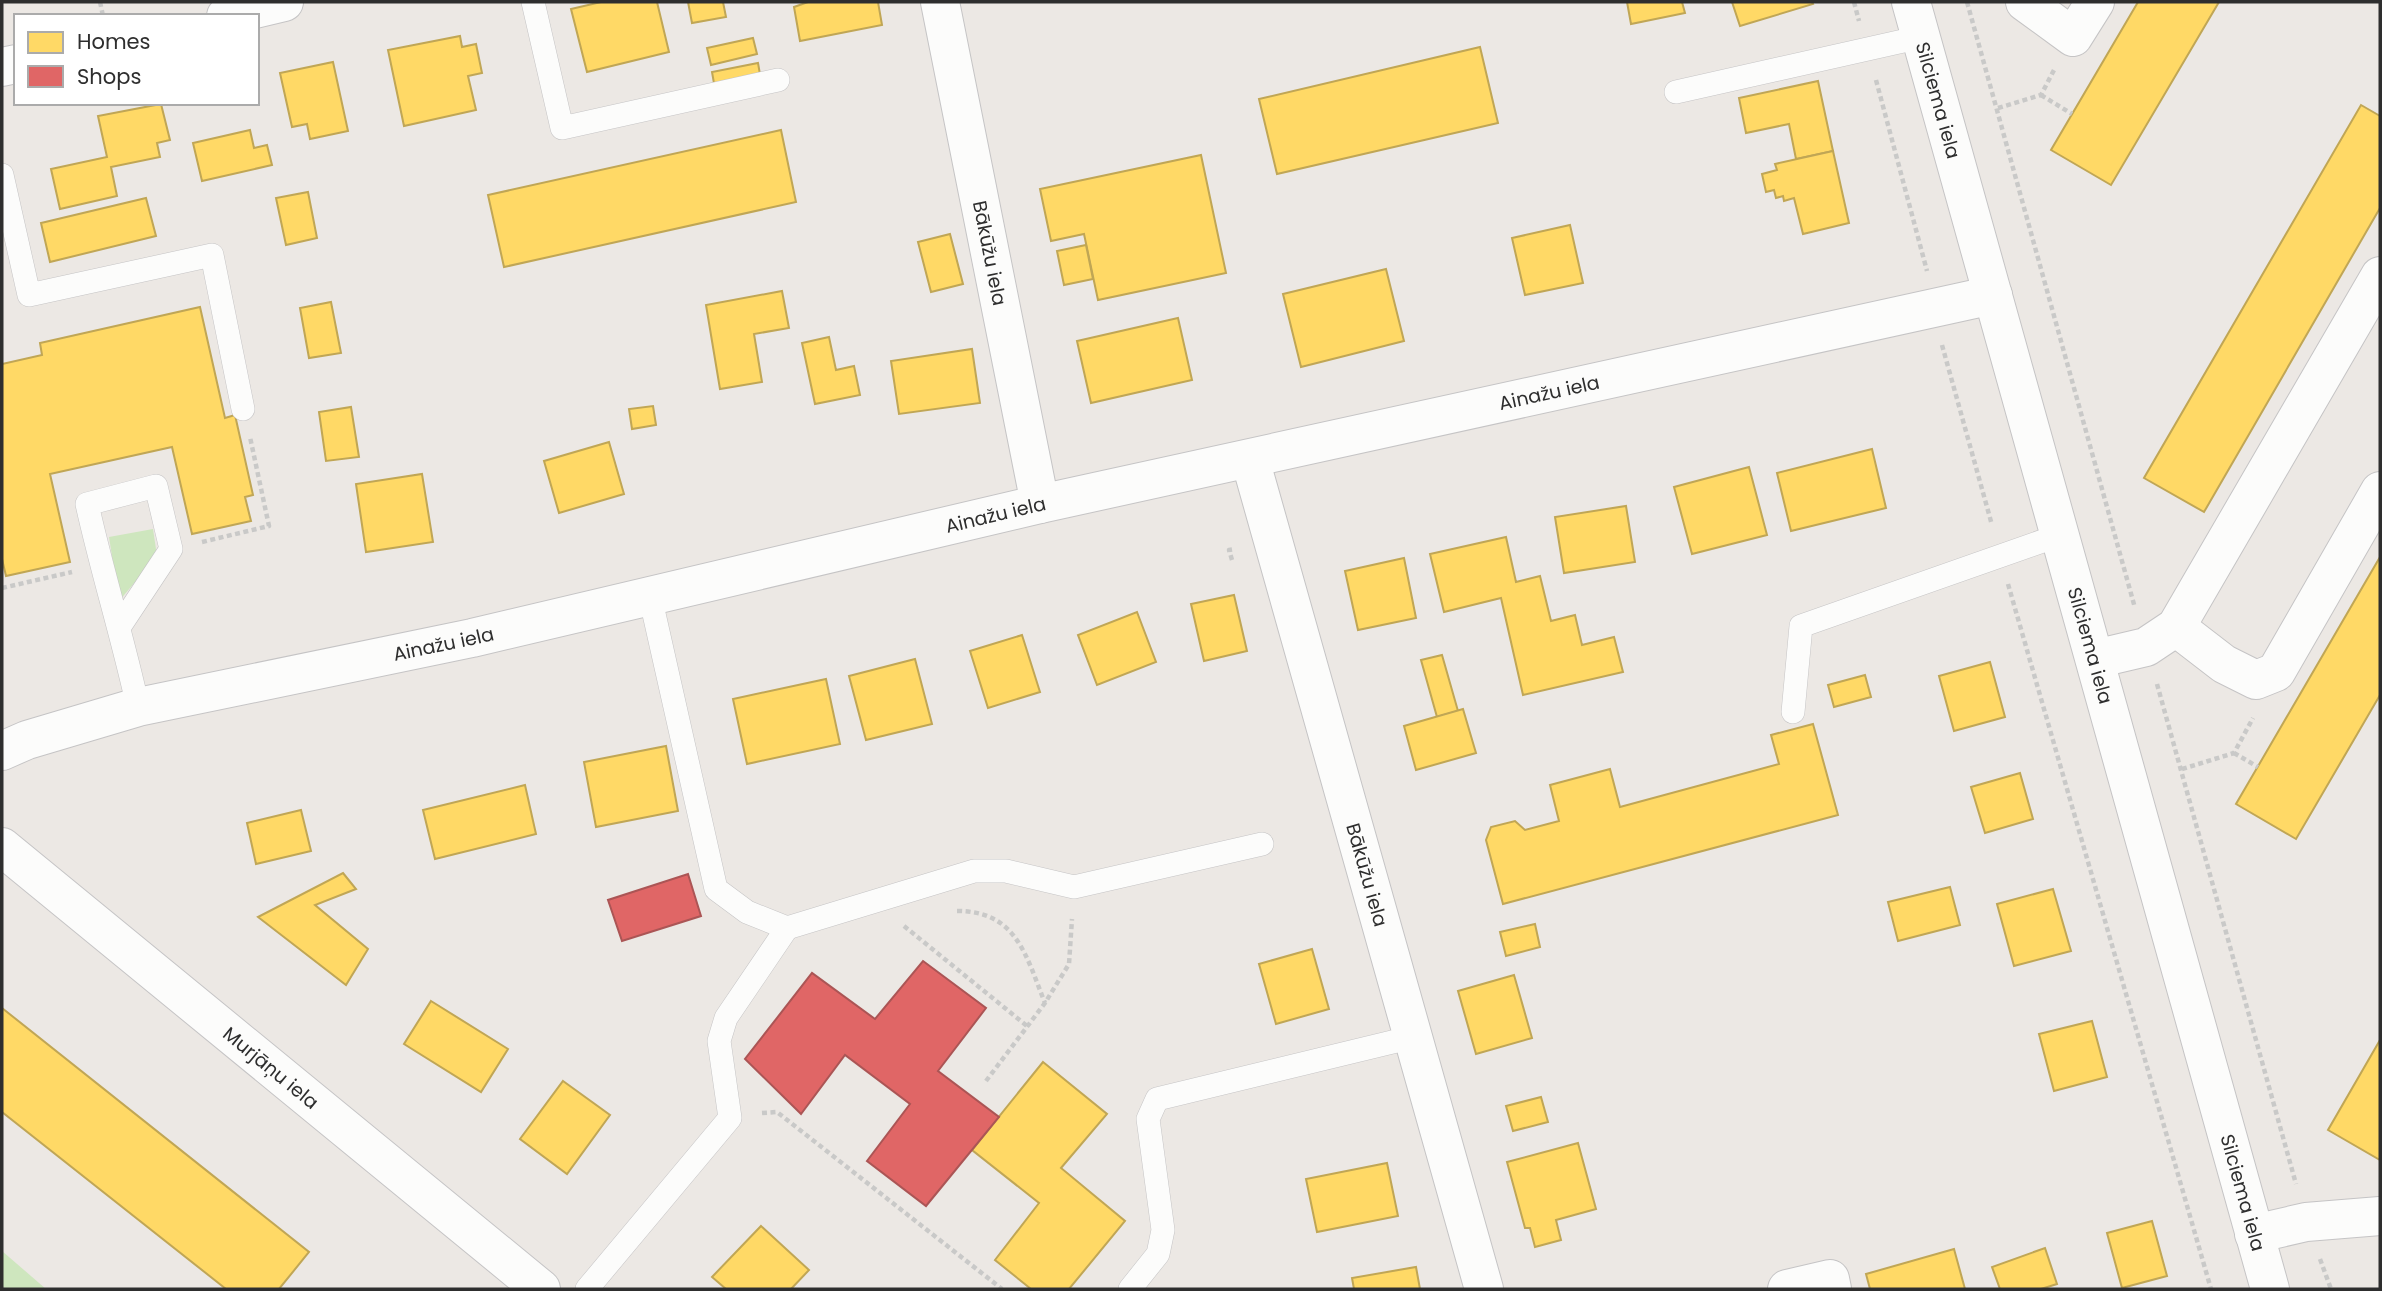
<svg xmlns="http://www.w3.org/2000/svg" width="2382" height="1291" font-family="Poppins,sans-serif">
	<rect width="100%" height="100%" fill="#ece8e4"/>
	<!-- green -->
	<g fill="#cee6be">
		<polygon points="153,529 157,556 119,601 109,537"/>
		<polygon points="2,1251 46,1289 2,1289"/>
	</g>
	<!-- homes -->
	<g fill="#ffd966" stroke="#c0a655" stroke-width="2">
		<polygon points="601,2 657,2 669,52 587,72 571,9"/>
		<polygon points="688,2 723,2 726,17 692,23"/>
		<polygon points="808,2 878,2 882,25 800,41 794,7"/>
		<polygon points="1627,2 1682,2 1685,13 1631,24"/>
		<polygon points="1732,2 1812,2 1813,4 1740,26"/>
		<polygon points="2138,2 2219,2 2111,185 2051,150"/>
		<polygon points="460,36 462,47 476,44 482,73 468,76 476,110 404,126 388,50"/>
		<polygon points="753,38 757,54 711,65 707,48"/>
		<polygon points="1480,47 1498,123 1277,174 1259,99"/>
		<polygon points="333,62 348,131 310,139 307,124 292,127 280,73"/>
		<polygon points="758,63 761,80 715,89 712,72"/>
		<polygon points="1818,81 1833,151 1796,159 1789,124 1746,133 1739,98"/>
		<polygon points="161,104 170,140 157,143 160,157 111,167 117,196 60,209 51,169 107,157 98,116"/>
		<polygon points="2361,105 2380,116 2380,208 2204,512 2144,478"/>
		<polygon points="250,130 254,148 267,145 272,165 202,181 193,143"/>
		<polygon points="781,130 796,202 504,267 488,195"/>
		<polygon points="1833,151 1849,223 1803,234 1794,198 1784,201 1783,196 1776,198 1774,190 1766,192 1762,174 1777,170 1775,164"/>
		<polygon points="1201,155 1226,273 1098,300 1084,234 1051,241 1040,189"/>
		<polygon points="308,192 317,238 286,245 276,198"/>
		<polygon points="146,198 156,236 50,262 41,223"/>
		<polygon points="1570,225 1583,283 1525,295 1512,238"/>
		<polygon points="950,234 963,284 931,292 918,242"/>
		<polygon points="1086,245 1093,279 1064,285 1057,251"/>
		<polygon points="1386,269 1404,341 1301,367 1283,294"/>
		<polygon points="782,291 789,328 754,334 762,382 720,389 706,305"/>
		<polygon points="331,302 341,353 309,358 300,308"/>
		<polygon points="200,307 225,418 235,415 253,495 245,497 251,521 192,534 172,447 50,474 70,562 6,576 2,559 2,364 42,355 40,343"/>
		<polygon points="1178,318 1192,380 1091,403 1077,341"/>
		<polygon points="829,337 836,370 854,366 860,395 815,404 802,343"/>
		<polygon points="972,349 980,403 899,414 891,361"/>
		<polygon points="653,406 656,425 632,429 629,409"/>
		<polygon points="351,407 359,457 326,461 319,412"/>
		<polygon points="609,442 624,494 559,513 544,461"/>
		<polygon points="1872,449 1886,508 1791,531 1777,473"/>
		<polygon points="1749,467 1767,535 1692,554 1674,487"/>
		<polygon points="422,474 433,542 366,552 356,484"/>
		<polygon points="1626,506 1635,562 1564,573 1555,517"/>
		<polygon points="1506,537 1516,582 1540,576 1551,621 1575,615 1582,645 1614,637 1623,672 1523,695 1501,598 1444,612 1430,554"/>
		<polygon points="2380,557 2380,695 2296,839 2236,804"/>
		<polygon points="1404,558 1416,618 1358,630 1345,571"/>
		<polygon points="1234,595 1247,651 1204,661 1191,604"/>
		<polygon points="1137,612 1156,662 1097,685 1078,635"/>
		<polygon points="1022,635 1040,692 988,708 970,651"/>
		<polygon points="1442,655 1458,711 1437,717 1421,660"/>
		<polygon points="915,659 932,724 866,740 849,676"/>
		<polygon points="1990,662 2005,717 1954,731 1939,676"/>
		<polygon points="1865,675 1871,697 1834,707 1828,685"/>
		<polygon points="826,679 840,744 747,764 733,699"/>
		<polygon points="1463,709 1476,753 1416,770 1404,726"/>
		<polygon points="1813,724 1838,815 1503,904 1486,840 1491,827 1515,821 1525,830 1559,821 1550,785 1610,769 1620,807 1779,764 1771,735"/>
		<polygon points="666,746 678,811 596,827 584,762"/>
		<polygon points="2020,773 2033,819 1985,833 1971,787"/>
		<polygon points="525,785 536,834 435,859 423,810"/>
		<polygon points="301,810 311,851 256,864 247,823"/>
		<polygon points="343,873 356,889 315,905 368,949 346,985 258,917"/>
		<polygon points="1950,887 1960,925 1898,941 1888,902"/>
		<polygon points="2053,889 2071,951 2014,966 1997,904"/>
		<polygon points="1535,924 1540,947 1506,956 1500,932"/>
		<polygon points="1312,949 1329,1009 1276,1024 1259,964"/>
		<polygon points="1514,975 1532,1038 1476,1054 1458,991"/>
		<polygon points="431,1001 508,1049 481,1092 404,1044"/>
		<polygon points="2,1008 309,1252 279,1289 226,1289 2,1112"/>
		<polygon points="2092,1021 2107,1077 2054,1091 2039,1034"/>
		<polygon points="2380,1040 2380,1160 2328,1130"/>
		<polygon points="1043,1062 1107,1114 1061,1168 1125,1221 1069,1289 1031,1289 995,1260 1039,1203 972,1150"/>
		<polygon points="563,1081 610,1115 567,1174 520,1139"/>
		<polygon points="1541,1097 1548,1122 1513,1131 1506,1106"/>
		<polygon points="1578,1143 1596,1209 1556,1220 1561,1240 1535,1247 1530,1228 1525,1228 1507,1162"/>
		<polygon points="1387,1163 1398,1216 1317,1232 1306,1179"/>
		<polygon points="2152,1221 2167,1276 2122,1288 2107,1233"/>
		<polygon points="761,1226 809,1270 791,1289 726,1289 712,1277"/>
		<polygon points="2045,1248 2057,1284 2041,1289 2000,1289 1992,1267"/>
		<polygon points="1954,1249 1965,1289 1870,1289 1866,1274"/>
		<polygon points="1416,1267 1420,1289 1354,1289 1352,1278"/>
	</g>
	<!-- shops -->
	<g fill="#e06666" stroke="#ab5555" stroke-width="2">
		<polygon points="688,874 701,916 622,941 608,900"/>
		<polygon points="923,961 986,1008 938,1071 999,1117 926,1206 867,1161 910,1104 845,1055 801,1114 745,1059 812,973 875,1019"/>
	</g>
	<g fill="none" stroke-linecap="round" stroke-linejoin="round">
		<defs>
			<g id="lane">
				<polyline points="533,2 562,128 778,80"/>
				<polyline points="1676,92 1921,37"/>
				<polyline points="2,175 29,295 212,255 243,409"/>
				<path d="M120,626L171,549L156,486L87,504C102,572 123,638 138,707"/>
				<polyline points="1793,712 1801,626 2060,535"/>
				<polyline points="787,928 974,871 1006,871 1074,887 1262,844"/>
				<polyline points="587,1289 730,1118 719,1041 726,1018 787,928 747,912 716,889 650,596"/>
				<polyline points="1130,1289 1158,1254 1163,1230 1148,1119 1157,1099 1413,1037"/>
			</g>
			<g id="street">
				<path id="s1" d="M940,2L1040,504"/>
				<polyline points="2025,2 2073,37 2095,2"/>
				<polyline points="226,16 284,2"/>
				<polyline points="2,67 16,64"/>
				<path id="s2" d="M1250,459L1484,1289"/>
				<polyline points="2176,627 2224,664 2256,680 2276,672 2380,491"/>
				<polyline points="2095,659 2146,647 2176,627 2380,276"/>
				<path id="s3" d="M2,751L27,740L138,707L472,638L1040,504L1993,295"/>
				<polyline points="2254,1234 2306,1222 2380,1216"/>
				<polyline points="1787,1289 1830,1279 1832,1289"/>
			</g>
			<g id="secondary">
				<path id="s4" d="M1911,2L2270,1289"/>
				<path id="s5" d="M2,847L541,1289"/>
			</g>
		</defs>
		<!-- lane casing -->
		<use href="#lane" stroke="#c5c4c5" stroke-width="24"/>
		<!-- street casing -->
		<use href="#street" stroke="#c5c4c5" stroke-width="40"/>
		<!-- secondary casing -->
		<use href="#secondary" stroke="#c5c4c5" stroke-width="40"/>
		<!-- path -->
		<g stroke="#c9c9c8" stroke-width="4.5" stroke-dasharray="5 3.5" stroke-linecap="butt">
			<polyline points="100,2 103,16"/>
			<polyline points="1854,2 1859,21"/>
			<polyline points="1967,2 2135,608"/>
			<polyline points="1876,80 1927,271"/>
			<polyline points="2041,95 2072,114"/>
			<polyline points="1998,108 2041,95 2054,70"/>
			<polyline points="1942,345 1992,525"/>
			<polyline points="202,542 269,526 250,437"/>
			<polyline points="1232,560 1229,550 1235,549"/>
			<polyline points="2008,584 2211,1289"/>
			<polyline points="2,588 72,572"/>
			<polyline points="2157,684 2296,1184"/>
			<polyline points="2234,753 2258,767"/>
			<polyline points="2182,769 2234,753 2253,718"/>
			<path d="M957,911C1017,911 1026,956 1045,1003"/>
			<polyline points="904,926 1027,1026"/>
			<polyline points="986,1081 1045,1003 1069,964 1072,919"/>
			<polyline points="762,1113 777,1112 1002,1289"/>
			<polyline points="2320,1259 2331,1289"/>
			<polyline points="2,1288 3,1289"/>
		</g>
		<!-- lane -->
		<use href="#lane" stroke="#fcfcfb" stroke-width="23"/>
		<!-- street -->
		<use href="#street" stroke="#fcfcfb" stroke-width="38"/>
		<!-- secondary -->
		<use href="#secondary" stroke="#fcfcfb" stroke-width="38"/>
	</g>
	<g text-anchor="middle" stroke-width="7" stroke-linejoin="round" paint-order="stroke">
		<!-- street labels -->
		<g font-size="19" fill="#2e2e2e" stroke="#fff">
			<text dy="7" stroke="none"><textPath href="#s4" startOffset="102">Silciema iela</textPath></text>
			<text dy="7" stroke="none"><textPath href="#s1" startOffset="256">Bākūžu iela</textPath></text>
			<text dy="7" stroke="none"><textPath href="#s3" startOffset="1589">Ainažu iela</textPath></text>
			<text dy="7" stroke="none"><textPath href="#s3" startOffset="1022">Ainažu iela</textPath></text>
			<text dy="7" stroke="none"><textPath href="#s3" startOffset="455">Ainažu iela</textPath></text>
			<text dy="7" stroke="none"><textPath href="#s4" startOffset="668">Silciema iela</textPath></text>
			<text dy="7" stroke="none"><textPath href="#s2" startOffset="432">Bākūžu iela</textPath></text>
			<text dy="7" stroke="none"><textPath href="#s5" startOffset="348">Murjāņu iela</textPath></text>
			<text dy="7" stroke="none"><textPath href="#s4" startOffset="1236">Silciema iela</textPath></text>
		</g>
	</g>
	<!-- border -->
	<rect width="2382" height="1291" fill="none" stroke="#2e2e2e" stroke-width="7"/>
	<!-- legend -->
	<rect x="14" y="14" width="245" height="91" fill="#ffffff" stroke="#ababab" stroke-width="2"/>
	<rect x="28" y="32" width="35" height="21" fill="#ffd966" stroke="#ababab" stroke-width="2"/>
	<text x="77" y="49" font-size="21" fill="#2e2e2e">Homes</text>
	<rect x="28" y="66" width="35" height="21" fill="#e06666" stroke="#ababab" stroke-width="2"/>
	<text x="77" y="84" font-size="21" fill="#2e2e2e">Shops</text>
</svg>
